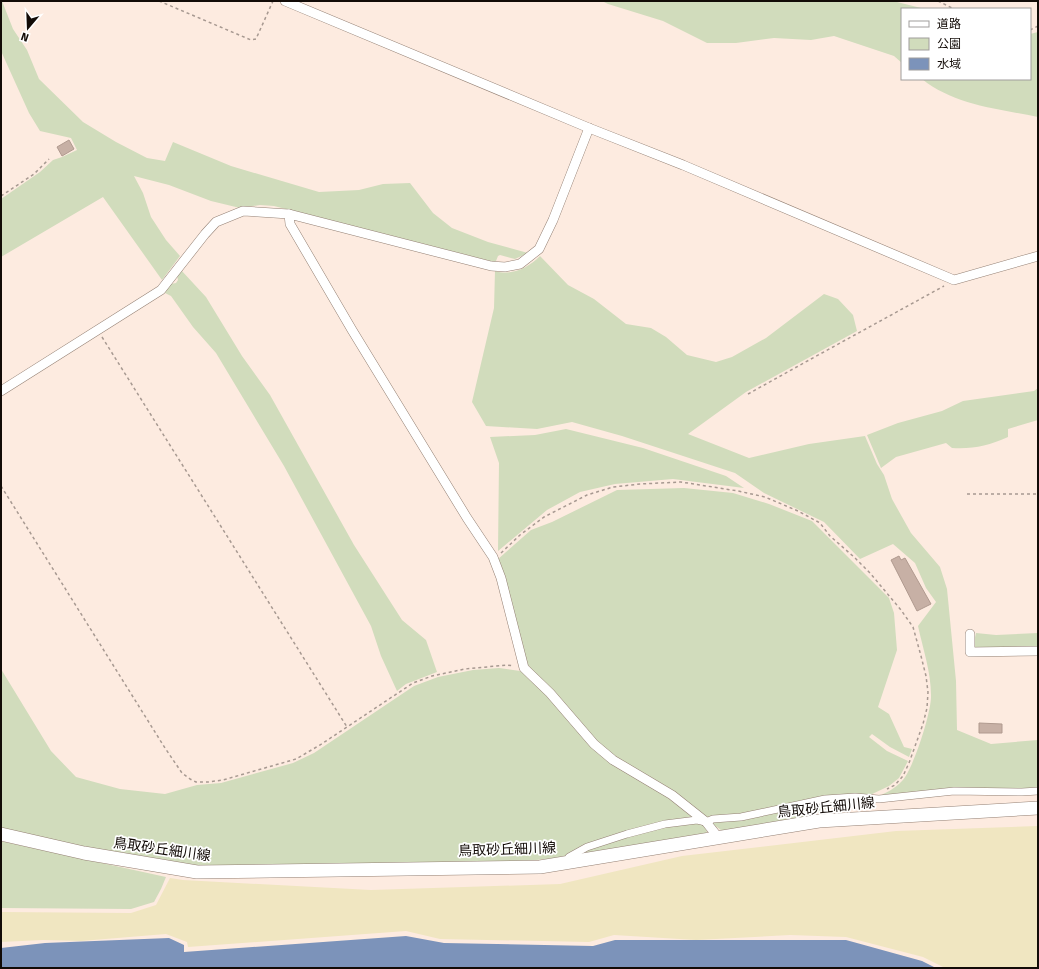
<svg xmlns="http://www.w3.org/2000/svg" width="1039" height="969" font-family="'Fira Sans','Noto Sans JP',sans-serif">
	<rect width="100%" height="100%" fill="#fdebe0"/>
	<!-- green -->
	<g fill="#d1dcbc">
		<polygon points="1,1 2,1 13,29 27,50 39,79 83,122 116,142 147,158 165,161 173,142 231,166 319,192 359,190 383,184 410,183 433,213 452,228 488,242 528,253 515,259 500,255 498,256 496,261 494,262 274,206 260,205 240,208 211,201 169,185 134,176 143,193 151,217 166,240 180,256 162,280 103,197 1,257 1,199 40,172 53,160 62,157 77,150 71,138 40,131 29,113 1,51"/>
		<polygon points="602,1 893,1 925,9 902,9 902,63 894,56 834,36 811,40 774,38 736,43 707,43 663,21 608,4"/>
		<path d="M1038,32V117C999,109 954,105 922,79H1030V34Z"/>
		<path d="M540,256L568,285L594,299L626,324L651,328L666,337L687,355L716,362L732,357L766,338L824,294L838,299L853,315L857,331L746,392L688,434L749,458L809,444L865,436L877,464L884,475L892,499L911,533L940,567L947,589L956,681L957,730L991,744L1038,740V789H943L912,794L876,798C885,793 895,789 902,781C913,770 932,711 931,695C931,672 923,649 918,626L936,602L926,588L915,563L893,544L860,559L824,522L764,493L735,473L622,436L572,422L537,429L486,426L472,402L494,308L495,271C512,276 528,268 540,256Z"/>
		<polygon points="181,270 206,297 242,356 270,395 354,545 402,620 426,640 437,672 406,684 397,691 381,656 371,626 284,466 216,353 193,327 171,296 163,292 171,284 176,283 178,280 177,276"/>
		<path d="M1038,388V420L1008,429V437C988,446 974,449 952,448L946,443L896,457L881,468L867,435L898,423L942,411L963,401L1034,391Z"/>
		<polygon points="566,429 643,448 726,476 744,488 673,479 615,484 580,492 547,510 498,551 499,463 490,437 535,435"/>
		<polygon points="684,488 733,493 769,504 812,521 889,598 894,613 897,650 878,707 889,714 904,747 912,749 909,757 890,747 872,734 869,737 887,751 908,761 899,778 889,786 868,796 780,807 707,820 602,748 528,665 524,657 497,560 531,530 552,522 617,490"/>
		<polygon points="976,633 996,635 1038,633 1038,648 975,648 973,646"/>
		<polygon points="499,668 520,671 536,681 588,743 669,796 696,818 667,822 565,857 526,861 197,867 147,860 1,829 1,669 51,751 76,777 120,789 165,794 197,785 221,783 293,763 314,753 414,686 438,677 473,670"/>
		<polygon points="861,799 848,804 827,808 809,817 731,830 721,830 710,822 819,802"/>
		<polygon points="699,821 706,828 707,832 705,834 578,855 578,853 640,832"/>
		<polygon points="1,841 166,877 161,889 154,902 131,909 1,908"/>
	</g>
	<!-- sand -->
	<polygon fill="#f0e6c1" points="1038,826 1038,968 945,968 923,957 846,937 790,935 696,940 614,935 589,942 440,939 406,931 188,947 187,942 166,934 81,941 43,940 1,942 1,912 131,913 156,905 170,878 183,880 371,890 560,884 682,856 896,831"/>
	<!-- water -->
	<polygon fill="#7c93ba" points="406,936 444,943 593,946 615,940 846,940 922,961 936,968 1,968 1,948 45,943 169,938 184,945 184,952"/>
	<!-- building -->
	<g fill="#c7b0a5" stroke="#b09a8f">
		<polygon points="69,140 74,149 62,156 57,147"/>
		<polygon points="899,556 901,560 905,558 931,604 917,611 891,560"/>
		<polygon points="979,723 1002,724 1002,733 979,733"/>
	</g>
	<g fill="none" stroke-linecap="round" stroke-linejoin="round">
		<defs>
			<polyline id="pedestrian" points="569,857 587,847 627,834 665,824 697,820 706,822 713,819 741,817 825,799 855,797 879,799 954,791 1022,792 1038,791"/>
			<g id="minor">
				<polyline points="285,1 589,128 683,165 954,280 1038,256"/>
				<polyline points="589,128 553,220 539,249 520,264 505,267 491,266 289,214 290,224 352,330 467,518 493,557 501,578 524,668 550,693 594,744 613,760 672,795 706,822 718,837"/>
				<polyline points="1,391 161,290 205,234 216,222 243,211 289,214"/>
				<polyline points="970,634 970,652 1038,651"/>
			</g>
			<polyline id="secondary" points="1,834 84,853 197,872 540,867 819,821 1038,808"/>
		</defs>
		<!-- pedestrian casing -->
		<use href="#pedestrian" stroke="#948074" stroke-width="8"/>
		<!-- minor casing -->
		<use href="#minor" stroke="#948074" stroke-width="10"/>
		<!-- secondary casing -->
		<use href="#secondary" stroke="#948074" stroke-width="14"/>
		<!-- path -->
		<g stroke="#a79991" stroke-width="1.5" stroke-dasharray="3 3" stroke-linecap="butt">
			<polyline points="159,1 251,40 256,39 273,1"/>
			<polyline points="938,1 954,9"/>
			<polyline points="1030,30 1038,26"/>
			<polyline points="1,196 34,174 49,159"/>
			<polyline points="102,337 347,727"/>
			<polyline points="748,394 811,359 944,286"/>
			<polyline points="1,486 165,748 182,773 190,779 196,782 208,782 223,780 296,759 320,745 413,683 432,676 465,669 507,665 514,666"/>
			<polyline points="967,494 1038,494"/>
			<polyline points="501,553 520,535 544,517 587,495 613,487 640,484 681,482 738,491 765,497 798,511 820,523 830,536 854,557 870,573 901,610 913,627 921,656 926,676 928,692 927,708 923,724 909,763 903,776 895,785 887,789"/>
		</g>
		<!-- pedestrian -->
		<use href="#pedestrian" stroke="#fff" stroke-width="7"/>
		<!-- minor -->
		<use href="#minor" stroke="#fff" stroke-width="9"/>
		<!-- secondary -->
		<use href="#secondary" stroke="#fff" stroke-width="13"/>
	</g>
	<g text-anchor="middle" stroke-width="3.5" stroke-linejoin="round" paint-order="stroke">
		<!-- street labels -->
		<g font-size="14" fill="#120b07" stroke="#fff">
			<text transform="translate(826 807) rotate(-6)" y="5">鳥取砂丘細川線</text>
			<text transform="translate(162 849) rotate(8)" y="5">鳥取砂丘細川線</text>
			<text transform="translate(507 849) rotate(-2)" y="5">鳥取砂丘細川線</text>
		</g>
	</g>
	<!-- border -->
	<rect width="1039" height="969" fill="none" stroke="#120b07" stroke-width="4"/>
	<!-- legend -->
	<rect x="901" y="8" width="130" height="72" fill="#ffffff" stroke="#a09d9c"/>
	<rect x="909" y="21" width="20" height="6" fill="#ffffff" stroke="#a09d9c"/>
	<text x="937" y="28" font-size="12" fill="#120b07">道路</text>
	<rect x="909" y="38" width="20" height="12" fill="#d1dcbc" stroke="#a09d9c"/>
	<text x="937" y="48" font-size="12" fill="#120b07">公園</text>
	<rect x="909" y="58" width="20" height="12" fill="#7c93ba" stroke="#a09d9c"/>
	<text x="937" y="68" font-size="12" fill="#120b07">水域</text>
	<!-- north arrow -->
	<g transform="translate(28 28) rotate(199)" stroke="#ffffff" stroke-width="3" paint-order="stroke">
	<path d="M0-3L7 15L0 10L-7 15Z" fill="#120b07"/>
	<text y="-6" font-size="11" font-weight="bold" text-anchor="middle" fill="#120b07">N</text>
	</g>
</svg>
